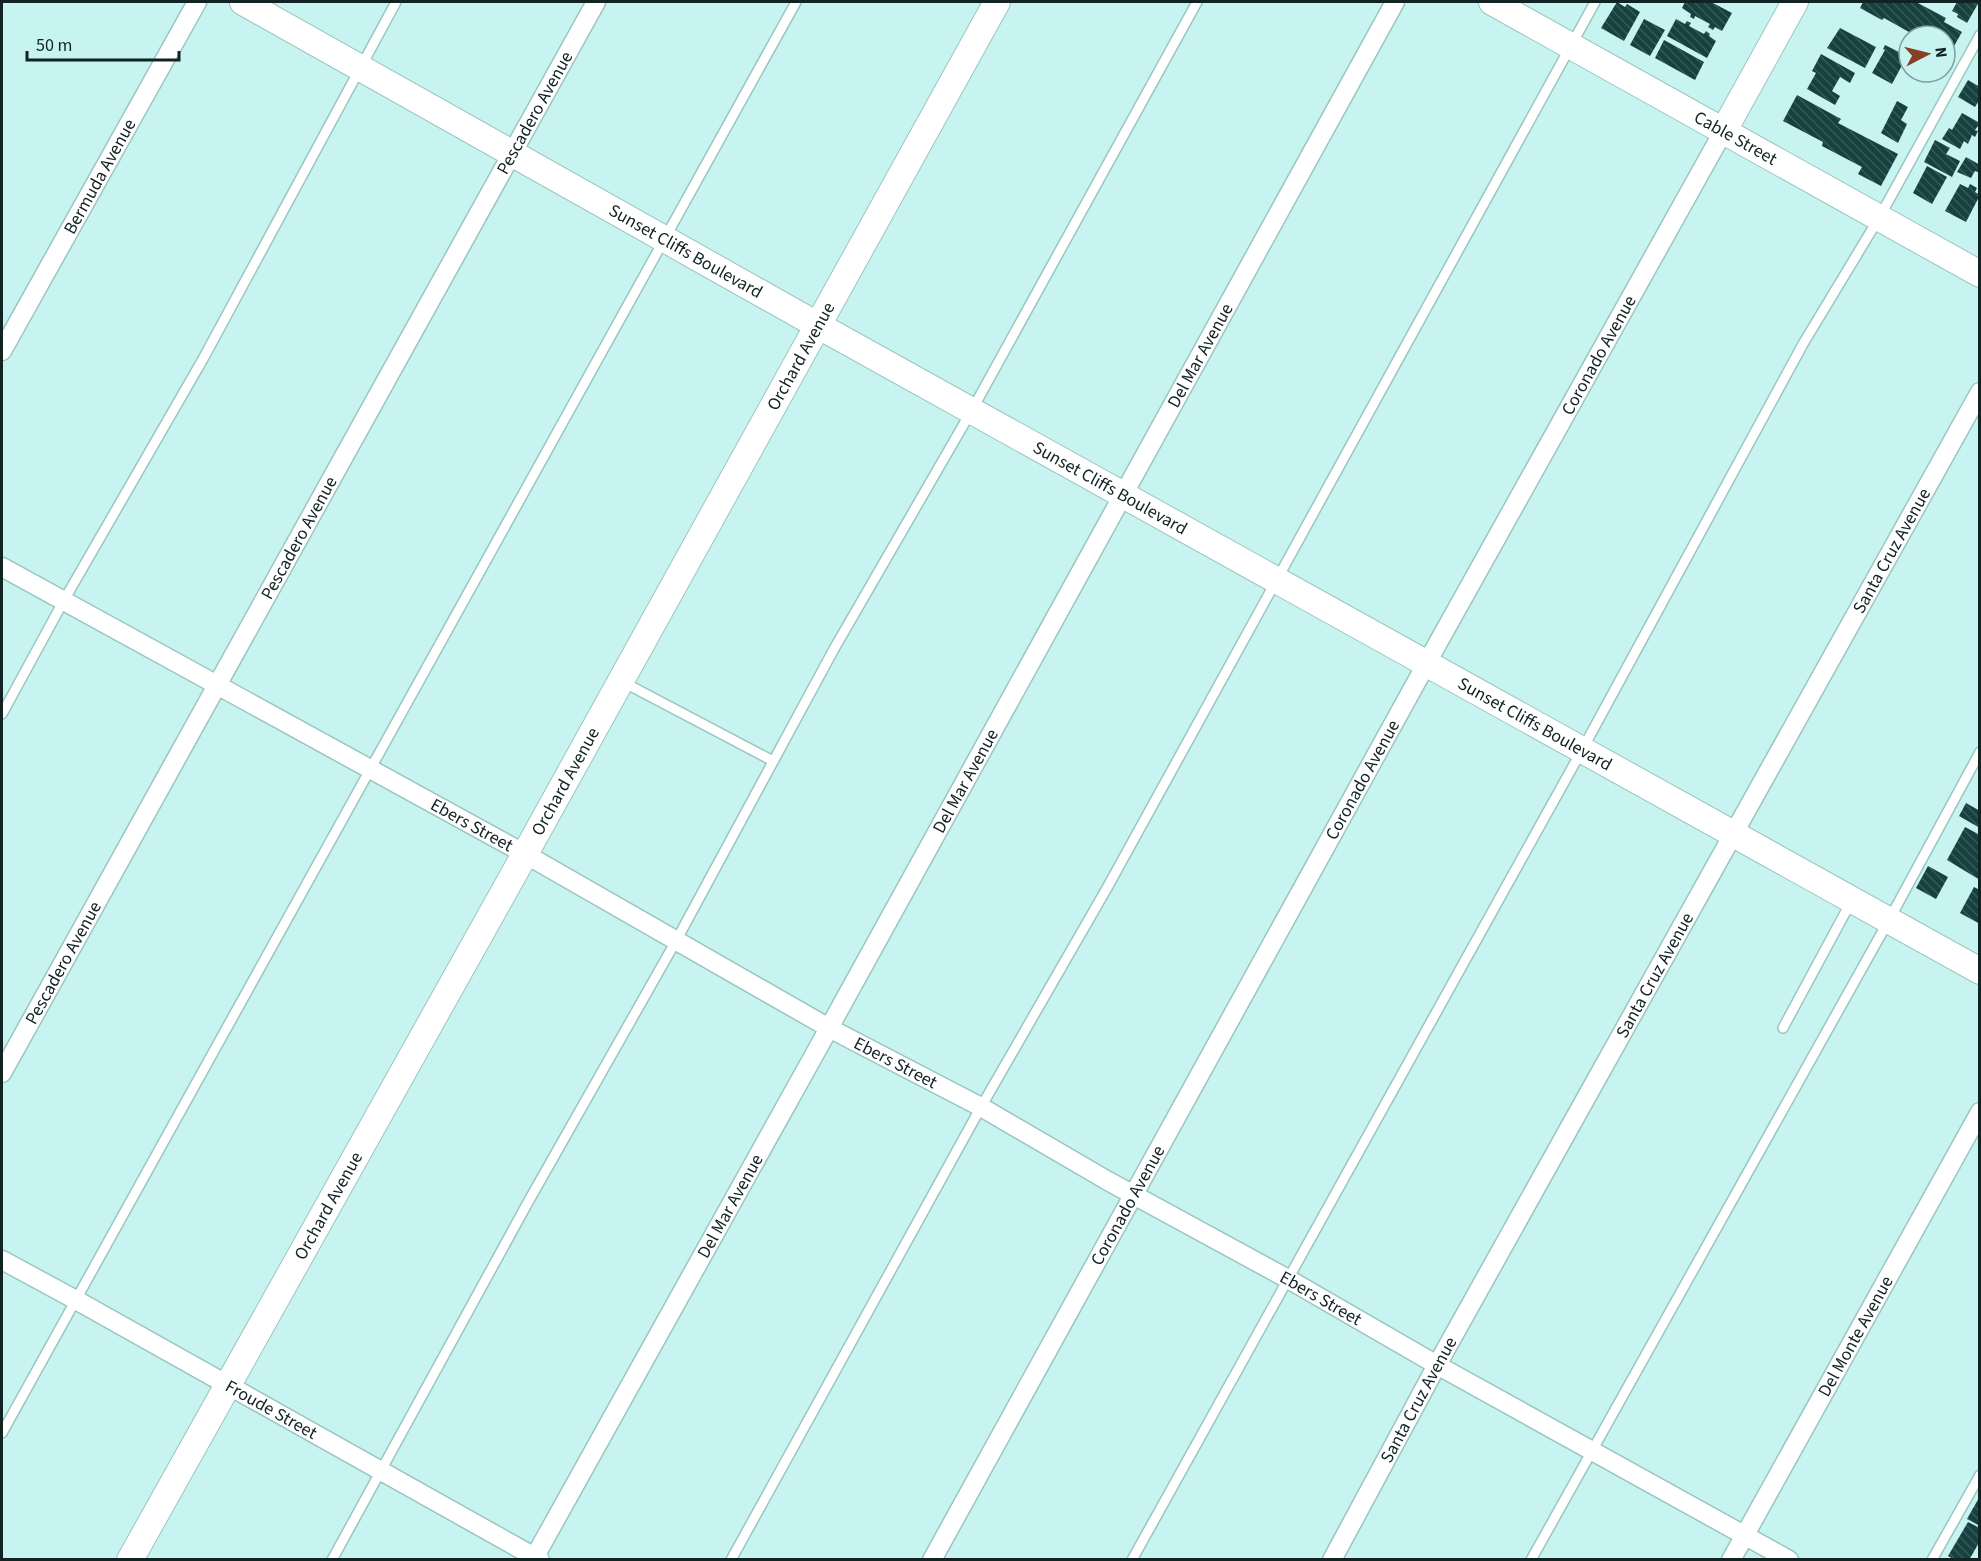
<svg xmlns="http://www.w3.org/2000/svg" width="1981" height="1561" font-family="'Source Sans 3',sans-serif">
	<defs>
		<pattern id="building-back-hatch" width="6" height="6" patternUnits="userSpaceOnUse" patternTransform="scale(1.5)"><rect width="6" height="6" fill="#17413f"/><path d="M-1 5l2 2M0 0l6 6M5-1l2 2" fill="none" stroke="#375a58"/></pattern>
	</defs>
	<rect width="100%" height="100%" fill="#c7f4f1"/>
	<!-- building -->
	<g fill="url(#building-back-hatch)">
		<polygon points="1617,2 1625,7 1627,4 1640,12 1624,41 1601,28"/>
		<polygon points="1685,2 1711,2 1732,13 1722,31 1715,27 1713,30 1708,27 1710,24 1695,16 1694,19 1690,17 1691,14 1682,8"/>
		<polygon points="1863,2 1916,2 1946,18 1944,22 1962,32 1945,62 1945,36 1916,36 1884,18 1882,20 1860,8"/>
		<polygon points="1957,2 1979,2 1967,23 1957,17 1958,14 1952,11"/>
		<polygon points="1644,19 1665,30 1650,56 1630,45"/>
		<polygon points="1676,19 1685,24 1687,21 1691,23 1689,26 1704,34 1706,31 1710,34 1709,36 1716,41 1707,58 1667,36"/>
		<polygon points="1840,28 1876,47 1865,68 1827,48"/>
		<polygon points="1664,40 1704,62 1695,80 1655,58"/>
		<polygon points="1885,45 1907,56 1892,84 1872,73 1885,50 1883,49"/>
		<polygon points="1821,54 1855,73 1850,83 1840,77 1832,91 1840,96 1835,105 1807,89 1816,73 1812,71"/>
		<polygon points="1968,80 1980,87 1980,99 1975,107 1958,97"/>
		<polygon points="1797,95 1841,119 1838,123 1898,154 1881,186 1858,174 1862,167 1822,146 1823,142 1783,121"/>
		<polygon points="1897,101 1908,107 1901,120 1907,124 1898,143 1881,133"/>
		<polygon points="1962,113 1980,123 1975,130 1978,131 1975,137 1972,135 1968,144 1964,141 1960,149 1942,139 1949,128 1952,130"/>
		<polygon points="1935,140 1950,148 1946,154 1960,161 1952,177 1924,162"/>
		<polygon points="1966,157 1980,165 1978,172 1975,171 1971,178 1957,172"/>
		<polygon points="1927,166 1947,177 1932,204 1913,193"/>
		<polygon points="1960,184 1968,188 1970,184 1977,188 1975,192 1980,195 1966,222 1945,211"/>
		<polygon points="1966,803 1980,811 1980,828 1959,816"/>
		<polygon points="1965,827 1980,835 1980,880 1947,860"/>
		<polygon points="1928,866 1948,877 1936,899 1916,888"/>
		<polygon points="1974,887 1980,890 1980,924 1960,913"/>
		<polygon points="1980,1496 1980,1526 1967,1519"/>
		<polygon points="1968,1522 1980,1528 1980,1541 1969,1560 1955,1560 1948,1556"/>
	</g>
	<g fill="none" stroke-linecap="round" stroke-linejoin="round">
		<defs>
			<g id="lane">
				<polyline points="623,682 773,761"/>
				<polyline points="2,714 63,602 203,359 396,2"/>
				<polyline points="1783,1028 1852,900"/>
				<polyline points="2,1433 796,2"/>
				<polyline points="332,1560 527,1204 676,941 834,649 972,410 1197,2"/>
				<polyline points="731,1560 981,1107 1107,888 1595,2"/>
				<polyline points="1132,1560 1582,750 1803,344 1879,218 1980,35"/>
				<polyline points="1531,1560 1889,920 1980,752"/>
				<polyline points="1932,1560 1980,1475"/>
			</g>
			<g id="street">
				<path id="s1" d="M2,351L197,2"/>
				<path id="s2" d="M2,567L525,854L829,1028L981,1107L1108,1181L1288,1279L1437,1365L1789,1560"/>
				<path id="s3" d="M2,1073L596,2"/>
				<path id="s4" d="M2,1260L76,1300L540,1560"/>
				<path id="s5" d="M533,1560L818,1048L1395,2"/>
				<path id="s6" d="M932,1560L1439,641L1723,132"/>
				<path id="s7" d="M1332,1560L1437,1365L1980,392"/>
				<path id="s8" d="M1731,1560L1980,1112"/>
			</g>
			<g id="secondary">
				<path id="s9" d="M243,2L819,326L1980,971"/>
				<path id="s10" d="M1492,2L1980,274"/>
				<polyline points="1723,132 1795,2"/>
				<path id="s11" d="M130,1560L525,854L997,2"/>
			</g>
		</defs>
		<!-- lane casing -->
		<use href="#lane" stroke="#9ac5c2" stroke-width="12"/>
		<!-- street casing -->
		<use href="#street" stroke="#9ac5c2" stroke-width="21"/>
		<!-- secondary casing -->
		<use href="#secondary" stroke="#9ac5c2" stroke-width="28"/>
		<!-- lane -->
		<use href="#lane" stroke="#fff" stroke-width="9"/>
		<!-- street -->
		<use href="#street" stroke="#fff" stroke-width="18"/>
		<!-- secondary -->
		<use href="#secondary" stroke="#fff" stroke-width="26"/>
	</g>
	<g text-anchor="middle" stroke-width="6" stroke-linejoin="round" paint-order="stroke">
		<!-- street labels -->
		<g font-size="18" fill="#112322" stroke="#c7f4f1">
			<text dy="6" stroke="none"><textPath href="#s3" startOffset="1098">Pescadero Avenue</textPath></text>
			<text dy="6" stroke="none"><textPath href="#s10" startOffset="279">Cable Street</textPath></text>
			<text dy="6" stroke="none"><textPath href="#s1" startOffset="200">Bermuda Avenue</textPath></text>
			<text dy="6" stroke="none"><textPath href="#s9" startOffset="508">Sunset Cliffs Boulevard</textPath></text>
			<text dy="6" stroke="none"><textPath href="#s5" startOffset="1377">Del Mar Avenue</textPath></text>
			<text dy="6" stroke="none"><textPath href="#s6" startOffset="1377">Coronado Avenue</textPath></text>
			<text dy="6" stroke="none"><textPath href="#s11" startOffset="1378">Orchard Avenue</textPath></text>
			<text dy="6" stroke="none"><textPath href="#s9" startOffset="994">Sunset Cliffs Boulevard</textPath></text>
			<text dy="6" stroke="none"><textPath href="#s3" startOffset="612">Pescadero Avenue</textPath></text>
			<text dy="6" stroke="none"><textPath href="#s7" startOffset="1154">Santa Cruz Avenue</textPath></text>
			<text dy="6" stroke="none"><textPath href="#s9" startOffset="1480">Sunset Cliffs Boulevard</textPath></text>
			<text dy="6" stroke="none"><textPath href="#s6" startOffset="891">Coronado Avenue</textPath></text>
			<text dy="6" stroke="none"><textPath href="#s11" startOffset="892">Orchard Avenue</textPath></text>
			<text dy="6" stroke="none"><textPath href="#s5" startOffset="891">Del Mar Avenue</textPath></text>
			<text dy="6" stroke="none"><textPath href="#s2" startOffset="536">Ebers Street</textPath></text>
			<text dy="6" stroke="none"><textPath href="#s3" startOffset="126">Pescadero Avenue</textPath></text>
			<text dy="6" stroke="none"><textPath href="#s7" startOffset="668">Santa Cruz Avenue</textPath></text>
			<text dy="6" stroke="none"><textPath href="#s2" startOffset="1022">Ebers Street</textPath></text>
			<text dy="6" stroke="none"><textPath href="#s6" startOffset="405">Coronado Avenue</textPath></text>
			<text dy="6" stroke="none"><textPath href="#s11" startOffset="406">Orchard Avenue</textPath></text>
			<text dy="6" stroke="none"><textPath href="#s5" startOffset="405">Del Mar Avenue</textPath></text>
			<text dy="6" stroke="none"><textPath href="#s2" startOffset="1508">Ebers Street</textPath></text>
			<text dy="6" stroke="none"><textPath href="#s8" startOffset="256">Del Monte Avenue</textPath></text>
			<text dy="6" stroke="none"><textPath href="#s7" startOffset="182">Santa Cruz Avenue</textPath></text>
			<text dy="6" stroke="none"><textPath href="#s4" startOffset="308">Froude Street</textPath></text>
		</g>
	</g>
	<!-- border -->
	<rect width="1981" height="1561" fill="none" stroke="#112322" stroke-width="6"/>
	<!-- north arrow -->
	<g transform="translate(1927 54) rotate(83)"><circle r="28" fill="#c7f4f1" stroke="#7ea09e" stroke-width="1.5"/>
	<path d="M0-4.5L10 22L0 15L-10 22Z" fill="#873e23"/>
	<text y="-9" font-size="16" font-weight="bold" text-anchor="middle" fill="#112322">N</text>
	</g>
	<!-- scale -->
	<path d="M27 51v9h152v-9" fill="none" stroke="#112322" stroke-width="3"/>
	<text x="36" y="51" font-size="18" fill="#112322" stroke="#c7f4f1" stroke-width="4.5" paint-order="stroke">50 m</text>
</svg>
